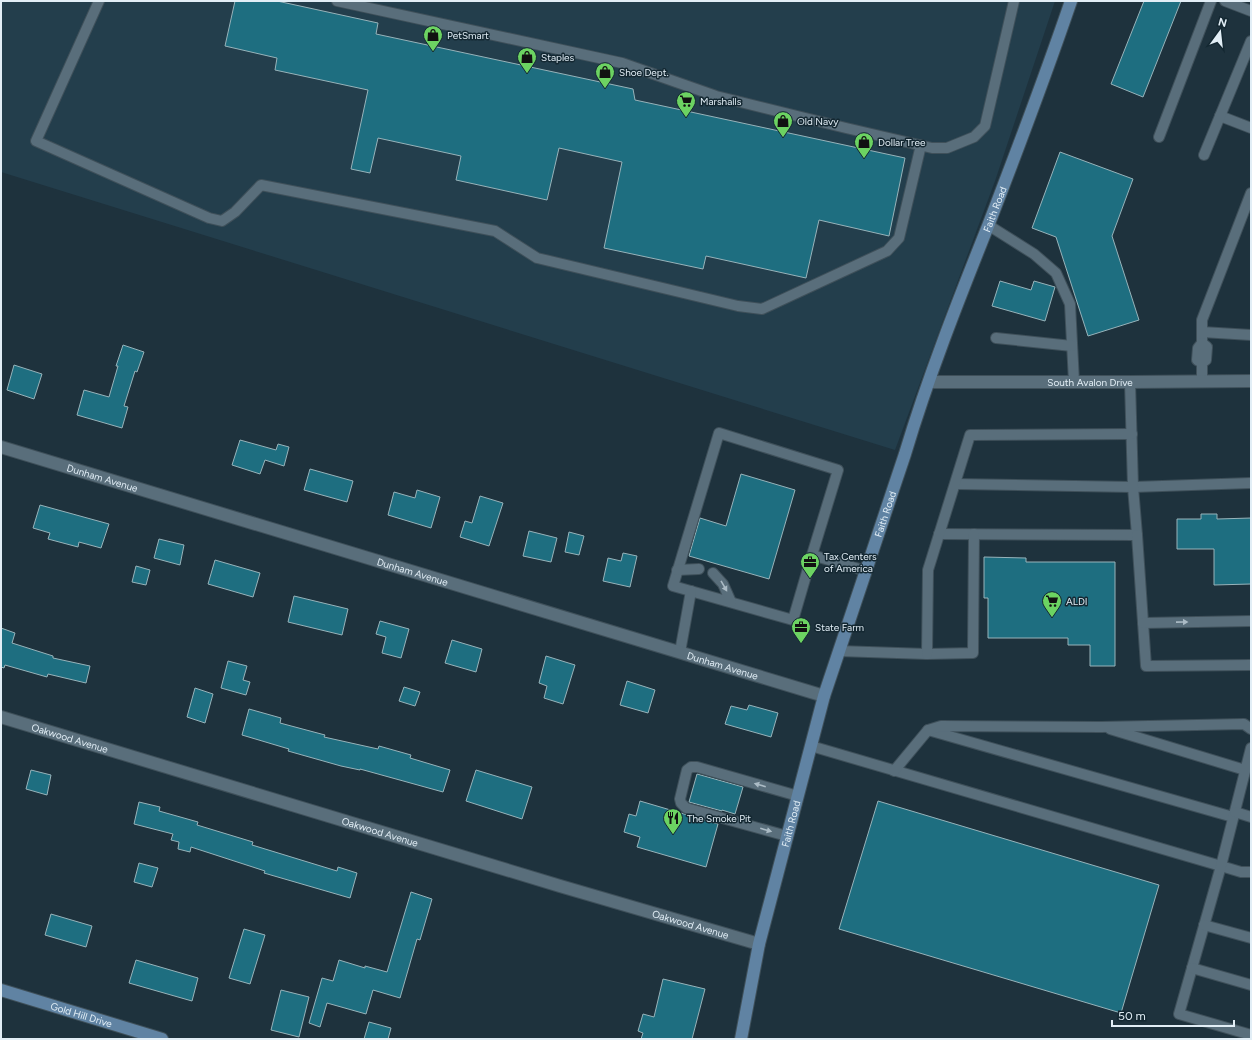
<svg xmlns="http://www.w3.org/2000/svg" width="1252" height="1040" font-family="Figtree,sans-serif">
	<rect width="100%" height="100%" fill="#1e323d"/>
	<!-- built -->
	<polygon fill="#233e4c" points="1,1 1055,1 995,181 895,450 1,172"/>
	<!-- building -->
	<g fill="#1e6e80" stroke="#97b3ba">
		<polygon points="235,1 277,1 378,23 376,34 633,89 635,100 905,158 889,236 819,220 806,278 706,256 703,269 604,248 622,162 559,148 547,200 456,180 461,156 378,138 370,173 351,169 368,90 275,70 277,58 225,46"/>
		<polygon points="1144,1 1181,1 1143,97 1111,84"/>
		<polygon points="1060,152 1133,179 1112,236 1139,320 1088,336 1056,237 1032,228"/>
		<polygon points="1000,281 1031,290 1034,281 1055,287 1045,321 992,306"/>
		<polygon points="123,345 144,352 137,372 135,371 124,406 128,407 122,428 77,415 84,390 109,397 118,366 116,366"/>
		<polygon points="14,365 42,374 34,399 7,390"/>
		<polygon points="240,440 276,450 278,444 289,447 284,466 265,460 260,474 232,465"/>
		<polygon points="310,469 353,481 347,502 304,490"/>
		<polygon points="741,474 795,490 769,579 689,556 700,518 726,526"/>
		<polygon points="417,490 440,497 431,528 388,515 394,492 415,498"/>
		<polygon points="480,496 503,503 489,546 460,537 465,521 472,523"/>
		<polygon points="40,505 109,524 101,548 79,542 78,547 48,539 50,533 33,528"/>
		<polygon points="1201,514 1217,514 1217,519 1251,518 1251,584 1214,585 1214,549 1177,549 1177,519 1201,519"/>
		<polygon points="529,531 557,538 551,562 523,556"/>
		<polygon points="569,532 584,536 579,555 565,552"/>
		<polygon points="159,539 184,545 180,565 154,558"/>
		<polygon points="623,553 637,556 630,587 603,581 608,558 621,561"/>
		<polygon points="984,557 1026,558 1026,562 1115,562 1115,666 1090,666 1090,645 1068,645 1068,638 988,638 988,598 984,598"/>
		<polygon points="215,560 260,573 253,597 208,584"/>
		<polygon points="136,566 150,570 146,585 132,582"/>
		<polygon points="294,596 348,609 342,635 288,622"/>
		<polygon points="380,621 409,629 401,658 382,653 386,637 376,634"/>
		<polygon points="1,628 15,633 12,643 53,656 53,658 90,666 86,683 48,674 47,677 5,665 4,668 1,667"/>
		<polygon points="452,640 482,649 476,672 445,663"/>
		<polygon points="546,656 575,665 563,704 544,698 547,686 539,683"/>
		<polygon points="228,661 247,666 243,680 250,682 246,695 221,688"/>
		<polygon points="627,681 655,690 648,713 620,705"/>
		<polygon points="404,687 420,692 415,706 399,701"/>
		<polygon points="195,688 213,694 205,723 187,717"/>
		<polygon points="749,705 778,713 771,737 725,724 731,706 747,710"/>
		<polygon points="249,709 281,718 280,723 325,735 324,737 378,749 379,746 411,755 410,758 450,770 443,792 360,769 360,770 341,766 288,751 289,749 242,735"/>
		<polygon points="31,770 51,775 47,795 26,789"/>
		<polygon points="476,770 532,787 522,819 466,801"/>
		<polygon points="697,774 743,787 735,814 722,810 722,811 689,802"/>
		<polygon points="640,801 718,824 706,867 637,847 640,837 624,832 629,814 636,816"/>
		<polygon points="878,801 1159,885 1121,1013 839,929"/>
		<polygon points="139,802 160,807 159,811 198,822 197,825 253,842 252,845 337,871 338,867 357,873 350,898 264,873 265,871 191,847 190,852 178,849 179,842 171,840 173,834 134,824"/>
		<polygon points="139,863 158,868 152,887 134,882"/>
		<polygon points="411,892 432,899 420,940 417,939 400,998 373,990 366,1014 327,1003 320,1027 309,1023 322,978 333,981 339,960 365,968 365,966 387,972"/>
		<polygon points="51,914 92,926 86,947 45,935"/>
		<polygon points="244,929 265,935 250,984 229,978"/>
		<polygon points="136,960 198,978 192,1001 129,983"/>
		<polygon points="663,979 705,989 692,1039 641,1039 643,1033 638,1031 643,1014 654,1017"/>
		<polygon points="281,990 309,997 299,1037 271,1030"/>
		<polygon points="369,1022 391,1028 388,1039 364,1039"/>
	</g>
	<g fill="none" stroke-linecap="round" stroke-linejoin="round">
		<defs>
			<g id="lane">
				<polyline points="99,1 36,141 209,218 222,221 235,212 261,185 495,231 537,258 738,306 762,309 887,251 899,238 921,145"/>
				<polyline points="337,1 622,63 716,96 846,128 932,148 947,148 974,137 985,126 1014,1"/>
				<polyline points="1225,1 1251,11"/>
				<polyline points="1220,116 1251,128"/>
				<polyline points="1159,137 1211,1"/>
				<polyline points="1204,155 1251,41"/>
				<polyline points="988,225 1034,254 1056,273 1070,304 1074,382"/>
				<polyline points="1202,332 1251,335"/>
				<polyline points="996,338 1072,346"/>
				<polyline points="1202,343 1202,320 1251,193"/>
				<polyline points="1202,382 1202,363 1206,360 1207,347 1202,343 1198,348 1197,360 1202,363"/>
				<polyline points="956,484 1133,487 1251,483"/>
				<polyline points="939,534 1137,535 1133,487 1130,382"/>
				<polyline points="1137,535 1146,666 1251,665"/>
				<polyline points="812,555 793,620 673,586 719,433 838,470 812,555 866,571"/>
				<polyline points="677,570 699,569"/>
				<polyline points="713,573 723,584 731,602"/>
				<polyline points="1143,623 1251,621"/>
				<polyline points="839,651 927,654 973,653 974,534"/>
				<polyline points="680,652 691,591"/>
				<polyline points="927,654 928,570 970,435 1132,434"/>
				<polyline points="1110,729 1245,770"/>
				<polyline points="928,730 1233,817"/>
				<polyline points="811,746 1221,866 1241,872 1251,872"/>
				<polyline points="1251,748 1221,866 1179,1014 1251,1035"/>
				<polyline points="894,771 928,730 941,726 1101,727 1244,724 1251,729"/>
				<polyline points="1235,812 1251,817"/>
				<polyline points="787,836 686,808 681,803 680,799 687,770 691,767 697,767 798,796"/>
				<polyline points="1204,925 1251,938"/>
				<polyline points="1192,968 1251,985"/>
			</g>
			<g id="street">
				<path id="s1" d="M929,382H1130L1251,381"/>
				<path id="s2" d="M1,447L824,696"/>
				<path id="s3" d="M1,717L560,886L759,944"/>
			</g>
			<g id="secondary">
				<path id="s4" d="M1,990L162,1039"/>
				<path id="s5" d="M741,1039L759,944L824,696L905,454C928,377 958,301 988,226C1017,151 1045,77 1071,1"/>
			</g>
		</defs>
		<!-- lane casing -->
		<use href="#lane" stroke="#3f505a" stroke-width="12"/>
		<!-- street casing -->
		<use href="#street" stroke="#3f505a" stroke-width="14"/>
		<!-- secondary casing -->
		<use href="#secondary" stroke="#3f505a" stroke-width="14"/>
		<!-- lane -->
		<use href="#lane" stroke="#596e7b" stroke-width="10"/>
		<!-- street -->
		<use href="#street" stroke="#596e7b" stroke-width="12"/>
		<!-- secondary -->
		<use href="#secondary" stroke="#6083a3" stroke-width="12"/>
	</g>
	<!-- one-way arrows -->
	<defs><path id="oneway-solid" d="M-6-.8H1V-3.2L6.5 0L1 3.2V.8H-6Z"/></defs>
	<g fill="#abbbc5">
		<use href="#oneway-solid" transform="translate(724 586) rotate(60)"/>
		<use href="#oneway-solid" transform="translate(1182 622) rotate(-1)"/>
		<use href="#oneway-solid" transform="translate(760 785) rotate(-164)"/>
		<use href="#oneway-solid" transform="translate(766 830) rotate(16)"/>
	</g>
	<!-- icons -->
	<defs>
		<symbol id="shop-pin" viewBox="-11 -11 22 30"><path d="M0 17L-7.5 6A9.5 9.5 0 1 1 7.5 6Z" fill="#6cd362" stroke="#142832"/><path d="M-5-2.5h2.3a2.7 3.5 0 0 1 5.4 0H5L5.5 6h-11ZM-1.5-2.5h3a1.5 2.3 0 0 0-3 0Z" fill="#111"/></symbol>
		<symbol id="supermarket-pin" viewBox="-11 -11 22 30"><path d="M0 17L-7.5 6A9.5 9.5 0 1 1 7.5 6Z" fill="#6cd362" stroke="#142832"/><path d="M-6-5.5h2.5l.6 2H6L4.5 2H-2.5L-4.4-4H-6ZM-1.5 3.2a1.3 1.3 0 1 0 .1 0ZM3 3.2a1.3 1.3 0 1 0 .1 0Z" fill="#111"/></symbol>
		<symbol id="office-pin" viewBox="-11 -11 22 30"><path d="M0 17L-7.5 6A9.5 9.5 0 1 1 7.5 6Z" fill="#6cd362" stroke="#142832"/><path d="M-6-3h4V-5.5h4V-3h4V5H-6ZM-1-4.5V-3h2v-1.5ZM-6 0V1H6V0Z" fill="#111"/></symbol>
		<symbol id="restaurant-pin" viewBox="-11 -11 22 30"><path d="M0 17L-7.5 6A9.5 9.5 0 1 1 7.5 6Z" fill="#6cd362" stroke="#142832"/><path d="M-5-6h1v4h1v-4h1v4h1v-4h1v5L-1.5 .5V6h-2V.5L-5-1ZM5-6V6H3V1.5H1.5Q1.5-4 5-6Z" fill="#111"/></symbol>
	</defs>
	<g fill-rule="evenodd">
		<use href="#shop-pin" x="422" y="24" width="22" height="30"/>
		<use href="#shop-pin" x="516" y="46" width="22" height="30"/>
		<use href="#shop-pin" x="594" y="61" width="22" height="30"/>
		<use href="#supermarket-pin" x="675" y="90" width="22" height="30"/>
		<use href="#shop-pin" x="772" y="110" width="22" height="30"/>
		<use href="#shop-pin" x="853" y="131" width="22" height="30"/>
		<use href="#office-pin" x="799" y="551" width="22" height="30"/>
		<use href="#supermarket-pin" x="1041" y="590" width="22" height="30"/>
		<use href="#office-pin" x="790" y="616" width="22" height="30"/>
		<use href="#restaurant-pin" x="662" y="807" width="22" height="30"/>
	</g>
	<g text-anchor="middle" stroke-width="3" stroke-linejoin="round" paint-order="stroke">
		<!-- poi labels -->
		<g font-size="10" fill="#e2eef6" stroke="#142832" text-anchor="start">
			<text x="447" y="39">PetSmart</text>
			<text x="541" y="61">Staples</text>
			<text x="619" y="76">Shoe Dept.</text>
			<text x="700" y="105">Marshalls</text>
			<text x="797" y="125">Old Navy</text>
			<text x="878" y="146">Dollar Tree</text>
			<text x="824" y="560">Tax Centers<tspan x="824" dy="12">of America</tspan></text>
			<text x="1066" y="605">ALDI</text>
			<text x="815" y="631">State Farm</text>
			<text x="687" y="822">The Smoke Pit</text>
		</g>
		<!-- street labels -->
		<g font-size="10" fill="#e2eef6" stroke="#142832">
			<text dy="4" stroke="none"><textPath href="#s5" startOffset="869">Faith Road</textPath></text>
			<text dy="4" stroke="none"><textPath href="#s1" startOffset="161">South Avalon Drive</textPath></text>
			<text dy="4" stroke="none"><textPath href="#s2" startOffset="106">Dunham Avenue</textPath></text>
			<text dy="4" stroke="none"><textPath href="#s5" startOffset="545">Faith Road</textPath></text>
			<text dy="4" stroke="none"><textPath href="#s2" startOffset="430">Dunham Avenue</textPath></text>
			<text dy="4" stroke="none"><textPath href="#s2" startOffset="754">Dunham Avenue</textPath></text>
			<text dy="4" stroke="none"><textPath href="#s3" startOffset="72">Oakwood Avenue</textPath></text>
			<text dy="4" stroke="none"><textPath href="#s5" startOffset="221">Faith Road</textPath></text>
			<text dy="4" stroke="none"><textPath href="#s3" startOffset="396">Oakwood Avenue</textPath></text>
			<text dy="4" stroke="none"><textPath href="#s3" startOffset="720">Oakwood Avenue</textPath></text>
			<text dy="4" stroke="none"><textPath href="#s4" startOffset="84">Gold Hill Drive</textPath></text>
		</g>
	</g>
	<!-- border -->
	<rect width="1252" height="1040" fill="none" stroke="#e2eef6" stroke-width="4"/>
	<!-- north arrow -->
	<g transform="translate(1220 32) rotate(15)" stroke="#142832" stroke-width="3" paint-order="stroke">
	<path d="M0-3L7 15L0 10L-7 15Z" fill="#e2eef6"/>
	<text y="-6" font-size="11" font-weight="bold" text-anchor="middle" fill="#e2eef6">N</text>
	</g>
	<!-- scale -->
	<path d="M1112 1020v6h122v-6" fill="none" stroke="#e2eef6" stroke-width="2"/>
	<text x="1118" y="1020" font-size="12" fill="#e2eef6" stroke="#142832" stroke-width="3" paint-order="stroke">50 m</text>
</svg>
